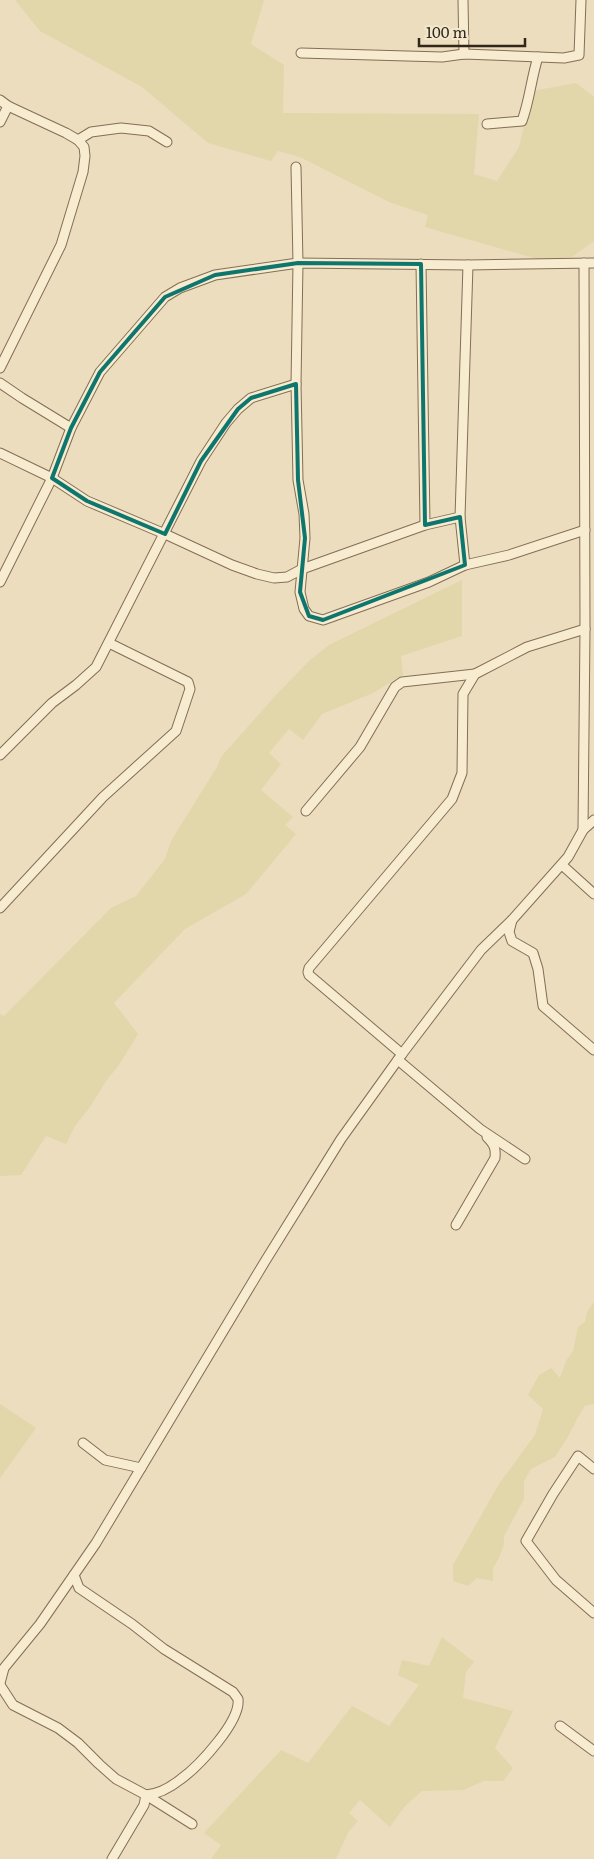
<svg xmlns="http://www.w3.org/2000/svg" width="594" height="1859" font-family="Literata,serif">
	<rect width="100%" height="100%" fill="#ebddbd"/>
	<!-- farmland -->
	<g fill="#e1d7ab">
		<polygon points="15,0 264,0 251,44 284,65 283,113 479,114 474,174 497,181 519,147 532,91 576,83 594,97 594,241 572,257 541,260 425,227 428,215 389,202 302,158 290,154 278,151 271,161 208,143 142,87 40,31"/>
		<polygon points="462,580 462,636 401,656 403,675 373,693 322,714 303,740 289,729 269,753 281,764 261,790 293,817 285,825 296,834 246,894 185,929 114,1003 138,1034 119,1065 106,1081 90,1107 75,1126 66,1144 46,1136 21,1175 0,1176 0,1014 4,1016 111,908 136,896 165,859 171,841 217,767 221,757 276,695 309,661 329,645"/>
		<polygon points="594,1302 594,1404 585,1406 577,1419 568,1437 555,1457 531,1469 524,1481 524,1499 504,1536 504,1544 499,1558 493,1568 493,1581 477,1578 468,1586 453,1581 453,1565 499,1484 535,1435 543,1409 528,1395 539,1375 551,1368 560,1378 566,1361 573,1351 578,1327 585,1322 587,1312"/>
		<polygon points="0,1404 36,1428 0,1478"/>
		<polygon points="442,1637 474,1662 466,1672 463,1698 513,1711 495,1748 513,1768 503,1781 484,1781 463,1790 422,1791 405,1806 390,1827 360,1800 349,1813 358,1821 349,1831 336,1859 211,1859 221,1845 204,1833 281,1750 308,1763 352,1706 389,1726 419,1685 398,1675 402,1660 429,1666"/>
	</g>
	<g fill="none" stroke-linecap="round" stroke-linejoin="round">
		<defs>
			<g id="minor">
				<polyline points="463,0 464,54"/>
				<polyline points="301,53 442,57 464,54 564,58 579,55 581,0"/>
				<polyline points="0,100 8,106 66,133 78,140 84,147 85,156 83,172 61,245 0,368"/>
				<polyline points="0,122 8,106"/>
				<path d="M487,124L522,121C530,99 531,79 538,57"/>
				<polyline points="78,140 91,132 121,128 149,131 167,142"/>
				<polyline points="296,167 298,263 296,384 298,480 304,514 305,538 300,592 304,609 309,616 323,620 429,582 465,565 509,555 585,530"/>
				<polyline points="421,264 425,525"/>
				<polyline points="0,383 22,398 71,428"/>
				<polyline points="0,453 52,478 87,501 165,534 232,565 257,574 274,578 287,577 302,569 425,525 460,517"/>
				<polyline points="465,565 460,517 468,265"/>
				<polyline points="0,582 52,478 71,428 100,372 165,297 180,288 215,275 298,263 468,265 594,263"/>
				<polyline points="0,755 52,703 76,685 96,667 201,461 226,423 238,409 251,398 296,384"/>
				<polyline points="306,811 360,747 395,687 402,682 475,674"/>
				<polyline points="583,830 585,629 584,263"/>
				<polyline points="562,865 594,894"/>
				<polyline points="0,908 103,797 176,731 190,689 188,682 109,643"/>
				<polyline points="512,920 509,932 512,941 533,953 538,969 543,1006 594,1050"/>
				<polyline points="402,1054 309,975 308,972 309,968 452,799 462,773 463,694 475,674 527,647 585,629"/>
				<polyline points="398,1060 480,1129 525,1159"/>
				<path d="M456,1225L495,1158C496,1148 494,1144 487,1137"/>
				<polyline points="83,1443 105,1460 141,1468"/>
				<polyline points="594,1469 578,1456 553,1494 526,1541 556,1580 594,1613"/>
				<path d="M74,1575L79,1588L132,1624L164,1649L233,1692L238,1699C241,1721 199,1766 181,1779C171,1787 159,1794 146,1795L144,1805L112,1859"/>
				<polyline points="0,1683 4,1668 40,1624 96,1543 264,1263 341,1139 402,1054 481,950 512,920 568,857 583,830 594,820"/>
				<polyline points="0,1685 13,1705 58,1728 78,1743 99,1764 116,1779 146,1795 192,1824"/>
				<polyline points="560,1726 594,1751"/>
			</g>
		</defs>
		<!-- minor casing -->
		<use href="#minor" stroke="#836e57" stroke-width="11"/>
		<!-- minor -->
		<use href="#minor" stroke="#f7ebd0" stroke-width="9"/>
	</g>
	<!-- marked area -->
	<path fill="none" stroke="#0f766e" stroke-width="4" stroke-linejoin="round" d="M298,263L421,264L425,525L460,517L465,565L323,620L309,616L300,592L305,538L298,480L296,384L251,398L238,409L201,461L165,534L87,501L52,478L71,428L100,372L165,297L215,275Z"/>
	<!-- scale -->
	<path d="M419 38v8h106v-8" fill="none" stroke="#32261b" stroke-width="2.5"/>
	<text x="426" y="38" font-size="15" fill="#32261b" stroke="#f3e8cd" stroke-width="4" paint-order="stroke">100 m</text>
</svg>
